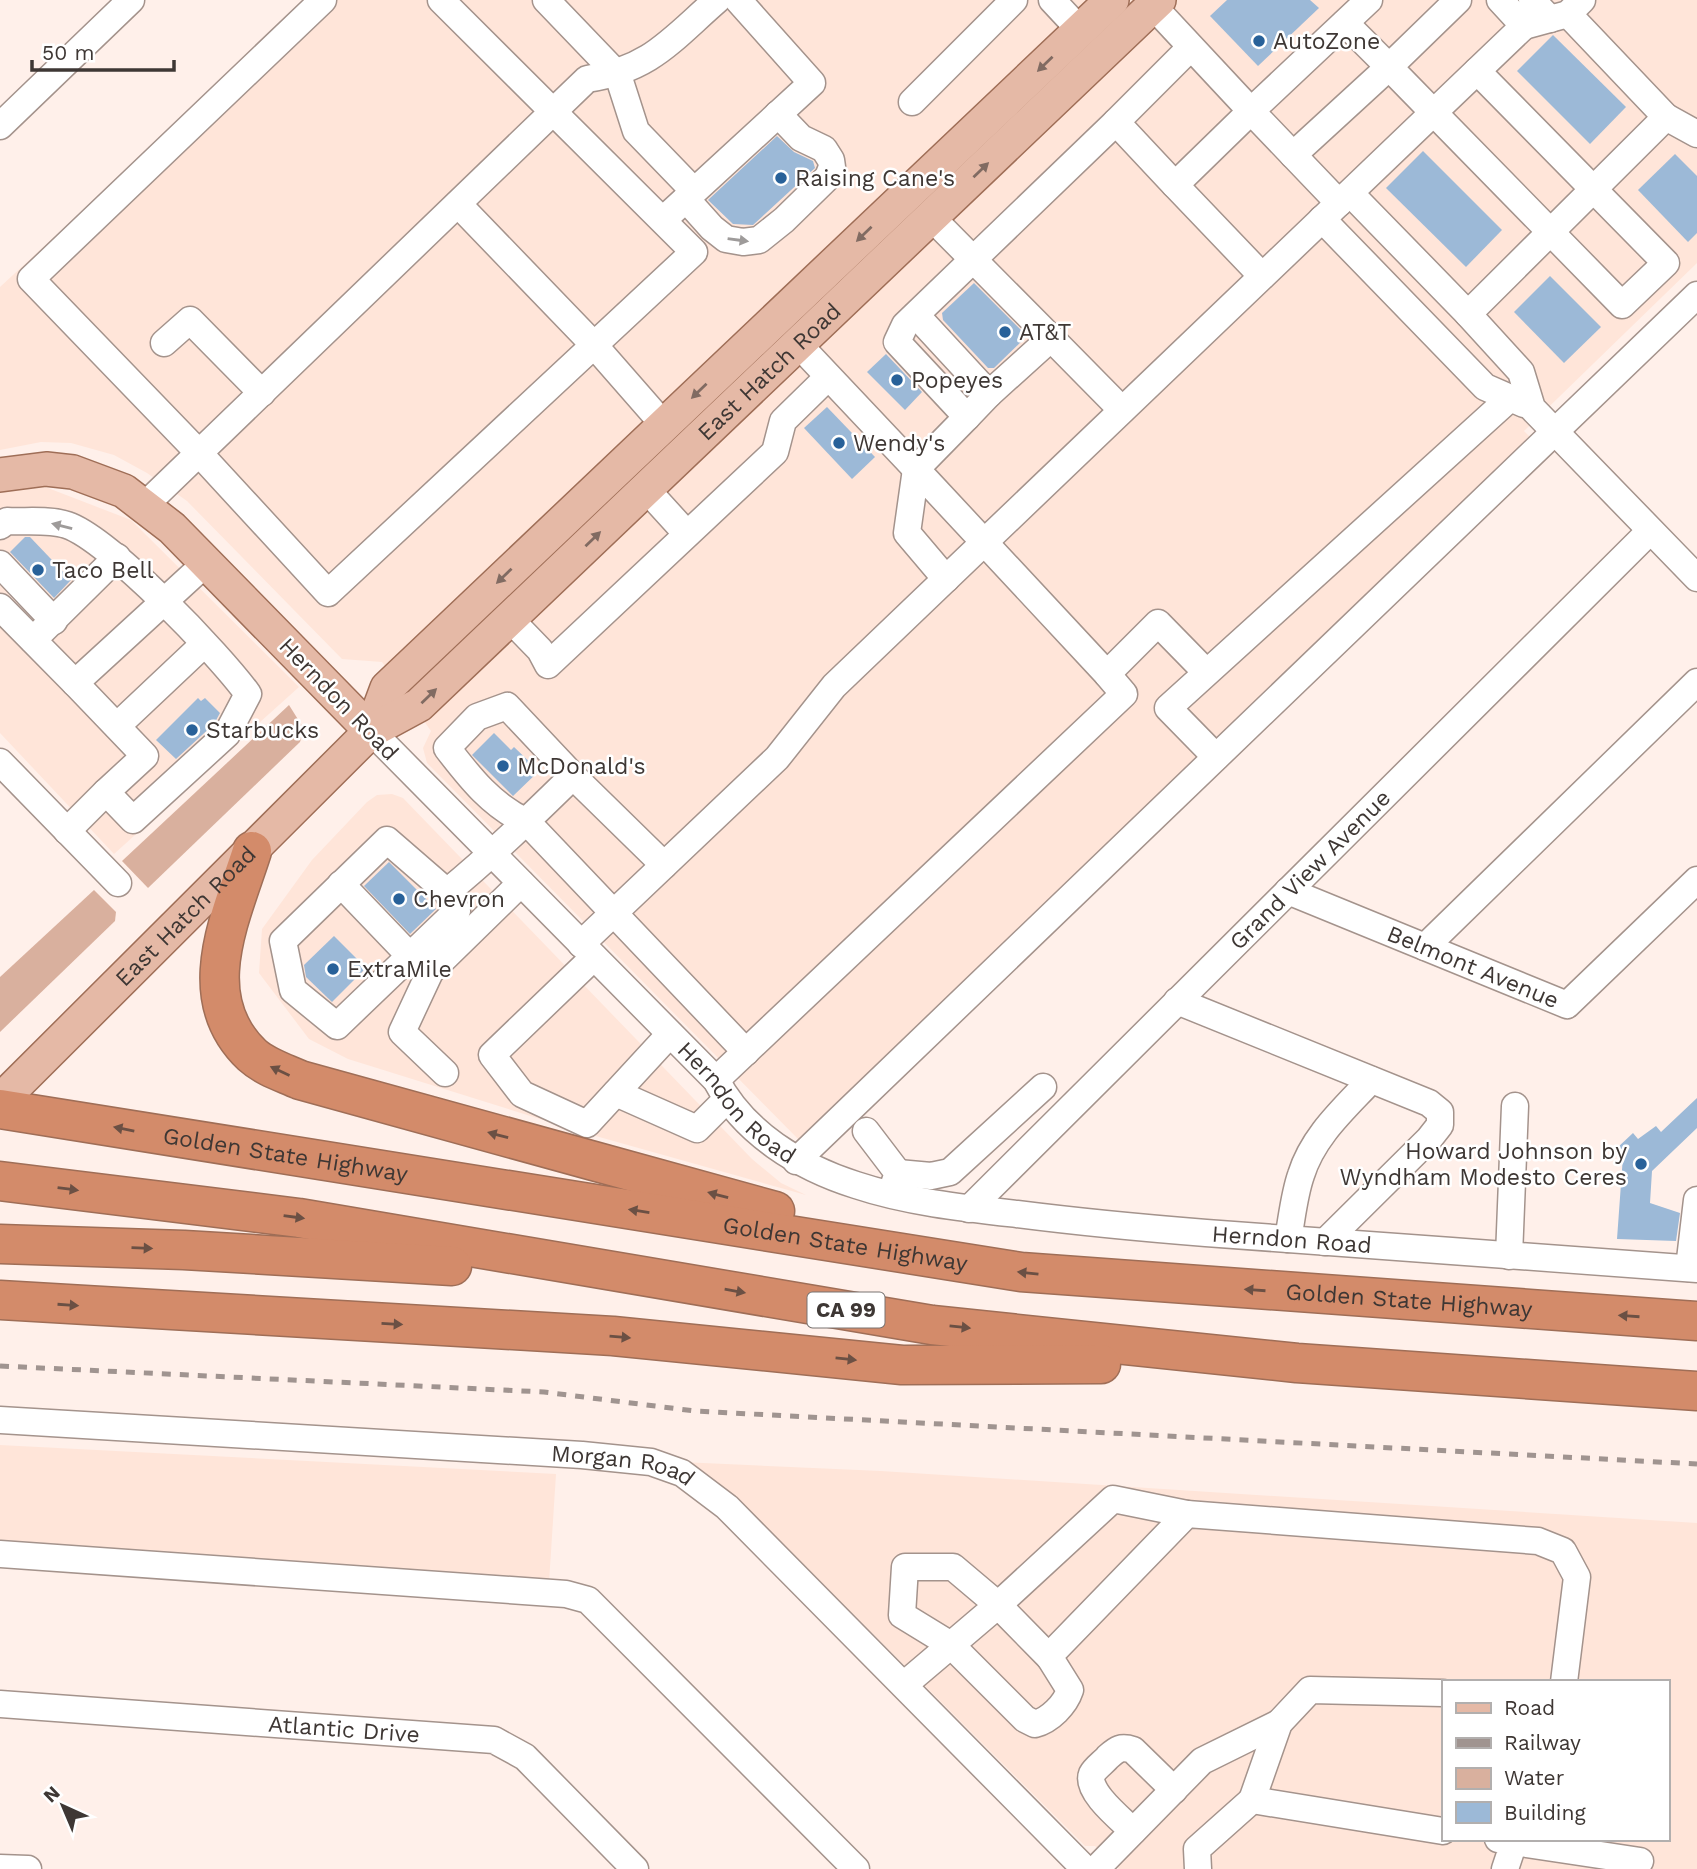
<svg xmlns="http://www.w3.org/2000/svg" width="1697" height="1869" font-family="'Work Sans',sans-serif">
	<rect width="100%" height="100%" fill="#fff0ea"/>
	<!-- built -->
	<g fill="#ffe5d9" fill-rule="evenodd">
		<polygon points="311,0 1697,0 1697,263 1524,431 1530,437 803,1144 427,763 423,748 431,731 382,662 342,659 187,501 147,473 114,455 71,443 41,442 0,450 0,287"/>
		<polygon points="35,483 131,520 299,687 114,854 0,733 0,493"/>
		<polygon points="392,794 403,798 752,1159 781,1183 806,1195 585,1133 348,1059 309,1039 259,973 262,929 312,860 367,802 377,795"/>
		<polygon points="0,1445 556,1474 549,1583 0,1543"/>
		<path d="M681,1462L881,1471L1697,1523V1869H1119L1095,1846H1085L746,1507ZM1443,1682H1667V1839H1443Z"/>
	</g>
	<!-- water -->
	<g fill="#d9b09e">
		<polygon points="289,705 304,729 300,742 148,888 122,861"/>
		<polygon points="94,890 116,912 115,921 0,1032 0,977"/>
	</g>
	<!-- building -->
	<g fill="#9cb9d7">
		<polygon points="1227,0 1310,0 1319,8 1258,66 1210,16"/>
		<polygon points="1553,35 1626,107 1590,144 1517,71"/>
		<polygon points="777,136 794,152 813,161 815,168 753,225 733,224 708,200"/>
		<polygon points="1423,151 1502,230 1466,267 1386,188"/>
		<polygon points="1675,154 1697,176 1697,233 1688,242 1638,190"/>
		<polygon points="1550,276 1601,327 1564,363 1514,312"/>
		<polygon points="974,283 1027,336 994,368 988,368 943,320 942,313"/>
		<polygon points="886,354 922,392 905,410 867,372"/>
		<polygon points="827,407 875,457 852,479 804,428"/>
		<polygon points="25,537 30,537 71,580 54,598 10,552"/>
		<polygon points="198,698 201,701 205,698 220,713 214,724 176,759 156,740"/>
		<polygon points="494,733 511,750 514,747 539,771 513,796 472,755"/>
		<polygon points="389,862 436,909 410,934 364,886"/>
		<polygon points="334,936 366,968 332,1002 306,977 304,965"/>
		<polygon points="1697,1098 1697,1128 1652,1171 1650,1203 1680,1213 1676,1241 1617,1239 1623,1156 1616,1149 1633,1133 1638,1139 1656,1126 1661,1132"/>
	</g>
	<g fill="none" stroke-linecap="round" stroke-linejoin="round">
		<defs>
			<g id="minor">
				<polyline points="323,0 31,279 199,453 328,593 694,252 441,0"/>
				<polyline points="546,0 618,75 636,131 694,191"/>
				<polyline points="1052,0 1080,30"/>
				<polyline points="1458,0 1389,67 1622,305 1666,263 1477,71"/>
				<polyline points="1532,0 1550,19"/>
				<polyline points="1153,6 1251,111 1175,185 1116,122 1191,47"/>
				<polyline points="1568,14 1666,117"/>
				<polyline points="1524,26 1568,14 1582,0"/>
				<polyline points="912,102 1014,0"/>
				<polyline points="0,126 131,0"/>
				<polyline points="1293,155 1389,67 1345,23"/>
				<polyline points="1175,185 1262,276"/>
				<polyline points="1350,193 1468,314 1666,117 1697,134"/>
				<polyline points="686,199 712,228 726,239 743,242 759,240 784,220 828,177 832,167 831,160 824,149 801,138 778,114"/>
				<polyline points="1339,203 1251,111 1369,0"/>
				<polyline points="458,204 594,345 664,425"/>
				<polyline points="1322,219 1485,387 1524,404"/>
				<polyline points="663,220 812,83 738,0"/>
				<polyline points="1468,314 1521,372 1532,408 1697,578"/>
				<polyline points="916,315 989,394 1051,338 931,217"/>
				<polyline points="1051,338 1122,410"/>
				<polyline points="164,343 190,320 262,393"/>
				<polyline points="798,344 916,469 967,417"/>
				<polyline points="989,394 967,417 897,342 905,325 1116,122"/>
				<polyline points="646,489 687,534"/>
				<path d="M144,506L587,79C651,69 671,40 717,0"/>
				<path d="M0,526L7,521C25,522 50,519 67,525C109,539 220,655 248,694L227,734L133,820L106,792L145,756L75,683"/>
				<polyline points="0,564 54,621"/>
				<polyline points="946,579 907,533 916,469 1107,674 1158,623 1206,672"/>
				<polyline points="0,607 75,683 206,563"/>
				<polyline points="510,619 540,650 548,665 775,452 783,421 828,377"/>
				<polyline points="33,640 117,557"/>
				<polyline points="117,726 204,644"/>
				<path id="s1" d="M371,731L716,1080C744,1133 799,1167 856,1185C907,1202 963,1208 1017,1214C1080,1222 1143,1228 1206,1233C1370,1245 1533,1257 1697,1269"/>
				<polyline points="1216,757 1168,708 1510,398"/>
				<polyline points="0,762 118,883"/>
				<polyline points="573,776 664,865"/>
				<polyline points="67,831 106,792"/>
				<polyline points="341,884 410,956"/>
				<path id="s2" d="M1288,891L1567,1005L1697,880"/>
				<path d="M447,892L457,911L337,1026L293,990L283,941L387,840L447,892C491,856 532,816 573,776L507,706L477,717L447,748C470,778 492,806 527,822L746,1052"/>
				<polyline points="581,944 777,758 834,686 1524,26 1500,0"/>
				<polyline points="1425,947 1697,682"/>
				<polyline points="594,957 492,1055 522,1094 587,1124 670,1034"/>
				<polyline points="1177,1001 1429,1103 1440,1112 1440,1125 1429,1139 1325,1242"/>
				<polyline points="445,1073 402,1032 430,972 521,883"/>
				<polyline points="716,1080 1124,694 1107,674"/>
				<polyline points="616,1093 697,1129 726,1100"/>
				<polyline points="866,1131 898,1173 893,1187"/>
				<polyline points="796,1161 1697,295"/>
				<polyline points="898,1173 931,1176 950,1172 1043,1087"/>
				<path id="s3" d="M969,1209L1650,531"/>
				<path d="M1288,1239C1292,1218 1294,1195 1301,1175C1313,1136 1344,1109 1371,1080"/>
				<polyline points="1509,1256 1515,1106"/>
				<polyline points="1689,1268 1697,1200"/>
				<path id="s4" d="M0,1420L582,1455L651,1462L682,1473L727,1507L1085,1869"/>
				<polyline points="0,1554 566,1594 588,1600 856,1869"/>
				<polyline points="1050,1658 998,1605 951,1645 902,1615 905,1567 953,1567 998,1605 1113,1499 1187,1514"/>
				<path d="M905,1684L951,1645L1025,1719L1035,1724C1050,1720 1065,1705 1070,1690L1050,1658L1054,1651L1187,1514L1538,1541L1563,1551L1577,1577L1564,1682"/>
				<polyline points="1443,1693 1310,1690 1279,1723 1252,1800 1443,1831"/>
				<path id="s5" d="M0,1704L494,1740L525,1757L635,1869"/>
				<path d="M1133,1831C1122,1820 1085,1791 1092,1774C1095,1768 1104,1762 1108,1757C1117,1749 1121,1746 1133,1750L1174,1790"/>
				<polyline points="1498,1839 1514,1842 1505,1869"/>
				<polyline points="1514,1839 1514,1842 1640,1861"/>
				<polyline points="0,1868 28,1869"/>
				<polyline points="1096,1869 1202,1761 1279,1723"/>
				<polyline points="1198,1869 1197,1849 1252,1800"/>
			</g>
			<g id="major">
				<polyline points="0,475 46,469 73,472 124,491 172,528 371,731"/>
				<polyline points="371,731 387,688 1112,0"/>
				<path id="s6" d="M0,1101L371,731L419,705L1159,0"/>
			</g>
			<g id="highway">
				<path d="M252,851C231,917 191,997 252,1055C265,1067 285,1073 300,1080L775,1211"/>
				<path id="s7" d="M0,1109L1021,1272L1697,1321"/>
				<polyline points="0,1181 299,1218 932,1325 1297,1363 1697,1391"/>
				<polyline points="0,1244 184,1250 452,1266"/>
				<polyline points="0,1300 613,1336 902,1365 1101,1364"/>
			</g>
		</defs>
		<!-- minor casing -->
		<use href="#minor" stroke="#a4938c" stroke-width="29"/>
		<!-- major casing -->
		<use href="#major" stroke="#9f6e57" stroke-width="36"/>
		<!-- highway casing -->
		<use href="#highway" stroke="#9f6e57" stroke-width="41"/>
		<!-- minor -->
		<use href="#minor" stroke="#fff" stroke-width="26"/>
		<!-- major -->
		<use href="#major" stroke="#e5b9a6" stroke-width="33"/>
		<!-- highway -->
		<use href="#highway" stroke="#d38b6a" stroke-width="38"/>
		<!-- rail -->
		<polyline stroke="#a09490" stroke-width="5" stroke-dasharray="9 9" stroke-linecap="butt" points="0,1366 544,1392 695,1411 1697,1464"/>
	</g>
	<!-- one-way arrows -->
	<defs><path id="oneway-solid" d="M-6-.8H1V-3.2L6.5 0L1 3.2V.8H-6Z" transform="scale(1.75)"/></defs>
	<g fill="#816b62">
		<use href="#oneway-solid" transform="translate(1045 64) rotate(136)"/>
		<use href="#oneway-solid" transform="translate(981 170) rotate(-44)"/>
		<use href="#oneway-solid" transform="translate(864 234) rotate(136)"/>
		<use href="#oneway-solid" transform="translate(699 391) rotate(136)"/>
		<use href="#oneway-solid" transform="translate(593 539) rotate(-44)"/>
		<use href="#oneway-solid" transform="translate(504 576) rotate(136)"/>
		<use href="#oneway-solid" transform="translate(429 696) rotate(-44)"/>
	</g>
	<g fill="#9e9b9a">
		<use href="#oneway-solid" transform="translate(738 240) rotate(8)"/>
		<use href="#oneway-solid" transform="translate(62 526) rotate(-166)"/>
	</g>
	<g fill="#6b5044">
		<use href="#oneway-solid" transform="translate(280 1071) rotate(-155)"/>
		<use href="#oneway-solid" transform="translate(124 1129) rotate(-169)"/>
		<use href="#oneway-solid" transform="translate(498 1135) rotate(-165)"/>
		<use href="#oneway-solid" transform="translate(68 1189) rotate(7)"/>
		<use href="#oneway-solid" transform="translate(718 1195) rotate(-165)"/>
		<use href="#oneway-solid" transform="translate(639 1211) rotate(-171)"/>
		<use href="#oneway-solid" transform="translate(294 1217) rotate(8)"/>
		<use href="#oneway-solid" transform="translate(142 1248) rotate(2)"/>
		<use href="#oneway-solid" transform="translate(1028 1273) rotate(-174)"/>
		<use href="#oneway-solid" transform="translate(1255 1290) rotate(-176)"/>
		<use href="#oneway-solid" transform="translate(735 1291) rotate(10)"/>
		<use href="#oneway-solid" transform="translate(68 1305) rotate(4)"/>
		<use href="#oneway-solid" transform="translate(1629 1316) rotate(-176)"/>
		<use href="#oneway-solid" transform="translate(392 1324) rotate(3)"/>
		<use href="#oneway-solid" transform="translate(960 1327) rotate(6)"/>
		<use href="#oneway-solid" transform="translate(620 1337) rotate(5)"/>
		<use href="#oneway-solid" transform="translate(846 1359) rotate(6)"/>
	</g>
	<!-- markers -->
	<g fill="#286199" stroke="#fff" stroke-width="2.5">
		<circle cx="1259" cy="41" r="7"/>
		<circle cx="781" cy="178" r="7"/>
		<circle cx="1005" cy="332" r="7"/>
		<circle cx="897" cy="380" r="7"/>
		<circle cx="839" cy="443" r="7"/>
		<circle cx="38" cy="570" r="7"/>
		<circle cx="192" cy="730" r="7"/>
		<circle cx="503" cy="766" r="7"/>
		<circle cx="399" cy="899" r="7"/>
		<circle cx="333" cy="969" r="7"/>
		<circle cx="1641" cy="1164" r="7"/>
	</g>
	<g text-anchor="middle" stroke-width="5" stroke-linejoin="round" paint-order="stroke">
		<!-- shield labels -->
		<rect fill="#fff" stroke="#787371" stroke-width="2" x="807.5" y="1292.5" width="77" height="35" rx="5"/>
		<g font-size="21" font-weight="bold" fill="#3e3734">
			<text x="846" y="1317">CA 99</text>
		</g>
		<!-- poi labels -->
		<g font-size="23" fill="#3e3734" stroke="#fff" text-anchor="start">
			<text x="1273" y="49">AutoZone</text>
			<text x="795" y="186">Raising Cane's</text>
			<text x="1019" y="340">AT&amp;T</text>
			<text x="911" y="388">Popeyes</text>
			<text x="853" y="451">Wendy's</text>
			<text x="52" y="578">Taco Bell</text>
			<text x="206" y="738">Starbucks</text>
			<text x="517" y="774">McDonald's</text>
			<text x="413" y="907">Chevron</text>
			<text x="347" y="977">ExtraMile</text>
			<text x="1627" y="1159" text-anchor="end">Howard Johnson by<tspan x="1627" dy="26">Wyndham Modesto Ceres</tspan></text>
		</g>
		<!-- street labels -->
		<g font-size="23" fill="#3e3734" stroke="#fff">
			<text dy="8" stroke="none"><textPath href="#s6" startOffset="1062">East Hatch Road</textPath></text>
			<text transform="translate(339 699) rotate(46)" y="8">Herndon Road</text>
			<text dy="8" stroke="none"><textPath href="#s3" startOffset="481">Grand View Avenue</textPath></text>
			<text dy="8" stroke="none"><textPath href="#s6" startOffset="262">East Hatch Road</textPath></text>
			<text dy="8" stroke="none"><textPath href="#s2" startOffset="200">Belmont Avenue</textPath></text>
			<text dy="8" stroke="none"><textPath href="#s1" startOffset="522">Herndon Road</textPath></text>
			<text dy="8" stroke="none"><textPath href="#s7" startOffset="289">Golden State Highway</textPath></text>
			<text dy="8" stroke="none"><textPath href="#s1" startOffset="1110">Herndon Road</textPath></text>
			<text dy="8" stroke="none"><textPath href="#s7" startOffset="856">Golden State Highway</textPath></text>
			<text dy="8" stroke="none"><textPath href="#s7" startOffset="1423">Golden State Highway</textPath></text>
			<text dy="8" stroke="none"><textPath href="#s4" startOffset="625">Morgan Road</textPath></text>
			<text dy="8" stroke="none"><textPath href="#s5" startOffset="345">Atlantic Drive</textPath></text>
		</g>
	</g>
	<!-- legend -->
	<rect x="1442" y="1680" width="228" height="161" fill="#ffffff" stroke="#b2afae" stroke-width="2"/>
	<rect x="1456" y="1703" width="35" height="10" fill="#e5b9a6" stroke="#b2afae" stroke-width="2"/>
	<text x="1504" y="1715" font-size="21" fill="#3e3734">Road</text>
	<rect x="1456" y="1738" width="35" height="10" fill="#a09490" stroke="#b2afae" stroke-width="2"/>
	<text x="1504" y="1750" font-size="21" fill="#3e3734">Railway</text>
	<rect x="1456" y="1768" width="35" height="21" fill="#d9b09e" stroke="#b2afae" stroke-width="2"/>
	<text x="1504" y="1785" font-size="21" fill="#3e3734">Water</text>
	<rect x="1456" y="1802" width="35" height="21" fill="#9cb9d7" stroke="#b2afae" stroke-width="2"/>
	<text x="1504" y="1820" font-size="21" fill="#3e3734">Building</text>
	<!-- north arrow -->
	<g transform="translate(63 1806) rotate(316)" stroke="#ffffff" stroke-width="5" paint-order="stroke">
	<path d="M0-5L12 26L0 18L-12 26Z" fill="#3e3734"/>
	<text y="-10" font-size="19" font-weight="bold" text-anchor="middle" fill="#3e3734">N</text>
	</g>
	<!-- scale -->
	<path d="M32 60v10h142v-10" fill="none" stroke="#3e3734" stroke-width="3.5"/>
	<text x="42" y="60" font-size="21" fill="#3e3734" stroke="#ffffff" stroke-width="5" paint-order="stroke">50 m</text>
</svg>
